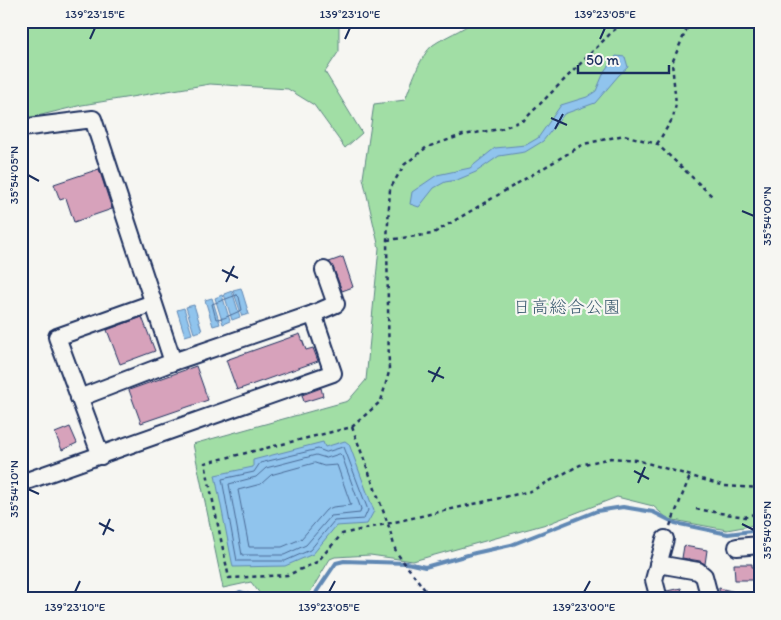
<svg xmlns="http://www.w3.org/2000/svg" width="781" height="620" font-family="Itim,'Klee One',sans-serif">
	<rect width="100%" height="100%" fill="#f6f6f2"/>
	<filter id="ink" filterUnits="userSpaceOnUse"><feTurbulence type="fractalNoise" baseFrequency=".02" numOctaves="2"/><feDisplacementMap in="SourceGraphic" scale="10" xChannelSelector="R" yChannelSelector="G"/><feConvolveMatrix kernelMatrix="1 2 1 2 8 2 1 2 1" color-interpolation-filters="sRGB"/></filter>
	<g filter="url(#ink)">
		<!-- green -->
		<g fill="#a1dea5" stroke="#5e8682">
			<polygon points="21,21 339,21 339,51 325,72 362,133 345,148 314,105 288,89 210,84 82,105 21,120"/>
			<path d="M474,21H760V524L727,530L668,519L653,506L617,497L550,523L413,561L370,555L335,557L330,559L306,599H264L251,582L223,588L193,444L348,401L366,380L379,248L363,178L374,104L405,100C411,85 420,55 433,45C446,36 461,31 474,21Z"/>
		</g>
		<!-- water -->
		<g fill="#90c4ed" stroke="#6188b4">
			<polygon points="616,56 625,57 628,67 619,75 595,103 564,114 543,141 525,152 499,156 476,172 457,180 445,182 434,188 419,207 410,204 412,192 437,175 470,168 495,148 526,145 538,138 561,105 587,97 596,91 605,70"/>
			<polygon points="241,288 249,314 242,316 233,290"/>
			<polygon points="232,291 240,317 232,320 224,294"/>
			<polygon points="222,295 230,321 223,324 215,298"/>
			<polygon points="212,298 220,324 213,326 205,300"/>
			<polygon points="194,305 202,331 194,333 186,307"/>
			<polygon points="184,308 192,334 185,336 177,310"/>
			<polygon points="345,441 349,444 374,511 367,524 336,526 313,554 285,566 233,567 215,475 253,467 253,460 323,442 325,447"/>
		</g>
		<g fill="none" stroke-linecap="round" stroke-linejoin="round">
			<!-- shore -->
			<g stroke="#4a6b97" stroke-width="1">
				<path d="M237,295L239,297L242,310L224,318L216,319L212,304C221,301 228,298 237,295Z"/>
				<polygon points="344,447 368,510 364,519 334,521 310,550 285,561 237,561 222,479 254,472 260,463 318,449 326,452"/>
				<polygon points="340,454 342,456 361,509 360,513 331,516 306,545 284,555 242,555 229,484 256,477 266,468 316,455 326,458"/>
				<polygon points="315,463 324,466 337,465 351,505 333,507 326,510 301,539 282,547 249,547 238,490 261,484 271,475"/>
			</g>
			<!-- stream -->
			<g stroke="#6188b4" stroke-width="4">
				<polyline points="228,599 240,592 249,595 253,599"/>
				<polyline points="314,599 317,591 336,563 344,561 407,563 425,567 475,553 511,545 597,511 623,507 653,512 675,523 728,534 760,530"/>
			</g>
		</g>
		<!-- building -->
		<g fill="#d7a2bb" stroke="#1b2f5e">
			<polygon points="99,169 112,209 74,222 66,198 60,200 54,184"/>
			<polygon points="343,257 353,287 342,291 333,267 329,262"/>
			<polygon points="142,317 155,351 120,364 107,330"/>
			<polygon points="300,334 306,350 313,348 318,361 237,390 226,360"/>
			<polygon points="196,366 208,400 141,423 129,390"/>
			<polygon points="321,388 323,396 304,402 302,395"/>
			<polygon points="70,427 77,443 62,450 55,433"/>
			<polygon points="684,546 707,550 705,564 700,561 682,558"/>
			<polygon points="734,564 752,564 752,567 755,567 755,580 735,580"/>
			<polygon points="681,588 684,599 669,599 667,591"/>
			<polygon points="719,588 748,595 748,599 720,599"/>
		</g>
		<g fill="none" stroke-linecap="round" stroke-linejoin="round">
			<defs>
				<g id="minor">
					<polyline points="21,128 93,119 173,362"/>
					<polyline points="79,398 173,362 313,314 336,304 324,270"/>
					<polyline points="101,456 57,337 153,303"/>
					<polyline points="21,483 333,373 313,314"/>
					<polyline points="737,547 760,545"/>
					<polyline points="658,564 698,571 704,576 710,599"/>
					<polyline points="659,599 654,580 665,539"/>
				</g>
			</defs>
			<!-- minor casing -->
			<use href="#minor" stroke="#1b2f5e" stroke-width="20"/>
			<!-- path -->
			<g stroke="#1b2f5e" stroke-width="2.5" stroke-dasharray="4 4" stroke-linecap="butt">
				<polyline points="630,21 614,30 524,120 500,129 463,135 427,147 404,165 390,189 387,240 389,372 381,401 352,427 205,463 229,578 288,575 317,562 342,534 531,491 580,465 611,458 637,460 725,486 760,488"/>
				<polyline points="657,144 673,118 676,104 672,63 690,21"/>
				<polyline points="387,240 432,234 584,144 624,135 657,144 712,196"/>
				<polyline points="352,427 388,524 396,552 432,599"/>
				<polyline points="696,509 745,517 760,512"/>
				<polyline points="670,526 690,476"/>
			</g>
			<!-- minor -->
			<use href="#minor" stroke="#f6f6f2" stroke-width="16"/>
		</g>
	</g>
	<!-- ticks -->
	<path fill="none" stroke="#1b2f5e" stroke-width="2" d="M90,39L95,28M345,39L350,28M600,39L605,28M551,118L567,125M555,129L563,114M28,175L39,181M742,211L754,216M222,270L238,278M226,282L234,266M428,371L444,378M432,382L440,367M634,471L649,479M638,483L645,467M28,489L39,494M99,523L114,531M742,524L754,530M103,535L110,519M75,592L80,581M329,592L335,581M584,592L590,581"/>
	<g text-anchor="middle" stroke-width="4.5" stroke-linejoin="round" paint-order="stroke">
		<!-- park labels -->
		<g font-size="18" fill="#3c5b70" stroke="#f6f6f2">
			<text x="567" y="313">日高総合公園</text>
		</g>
	</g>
	<!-- margin -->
	<rect width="781" height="620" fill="none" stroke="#f6f6f2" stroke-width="55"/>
	<!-- scale -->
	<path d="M578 65v8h91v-8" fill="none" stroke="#1b2f5e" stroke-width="2.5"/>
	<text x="586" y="65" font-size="15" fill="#1b2f5e" stroke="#f6f6f2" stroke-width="4" paint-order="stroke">50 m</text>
	<rect x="28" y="28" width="726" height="564" fill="none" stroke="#1b2f5e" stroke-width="2"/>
	<g font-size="12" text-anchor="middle" fill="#1b2f5e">
		<text x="95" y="18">139°23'15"E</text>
		<text x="350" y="18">139°23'10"E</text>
		<text x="605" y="18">139°23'05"E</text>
		<text transform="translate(14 175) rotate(-90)" y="4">35°54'05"N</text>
		<text transform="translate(767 216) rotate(-90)" y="4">35°54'00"N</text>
		<text transform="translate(14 489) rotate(-90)" y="4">35°54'10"N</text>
		<text transform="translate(767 530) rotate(-90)" y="4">35°54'05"N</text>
		<text x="75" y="611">139°23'10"E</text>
		<text x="329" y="611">139°23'05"E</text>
		<text x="584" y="611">139°23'00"E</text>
	</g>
</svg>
